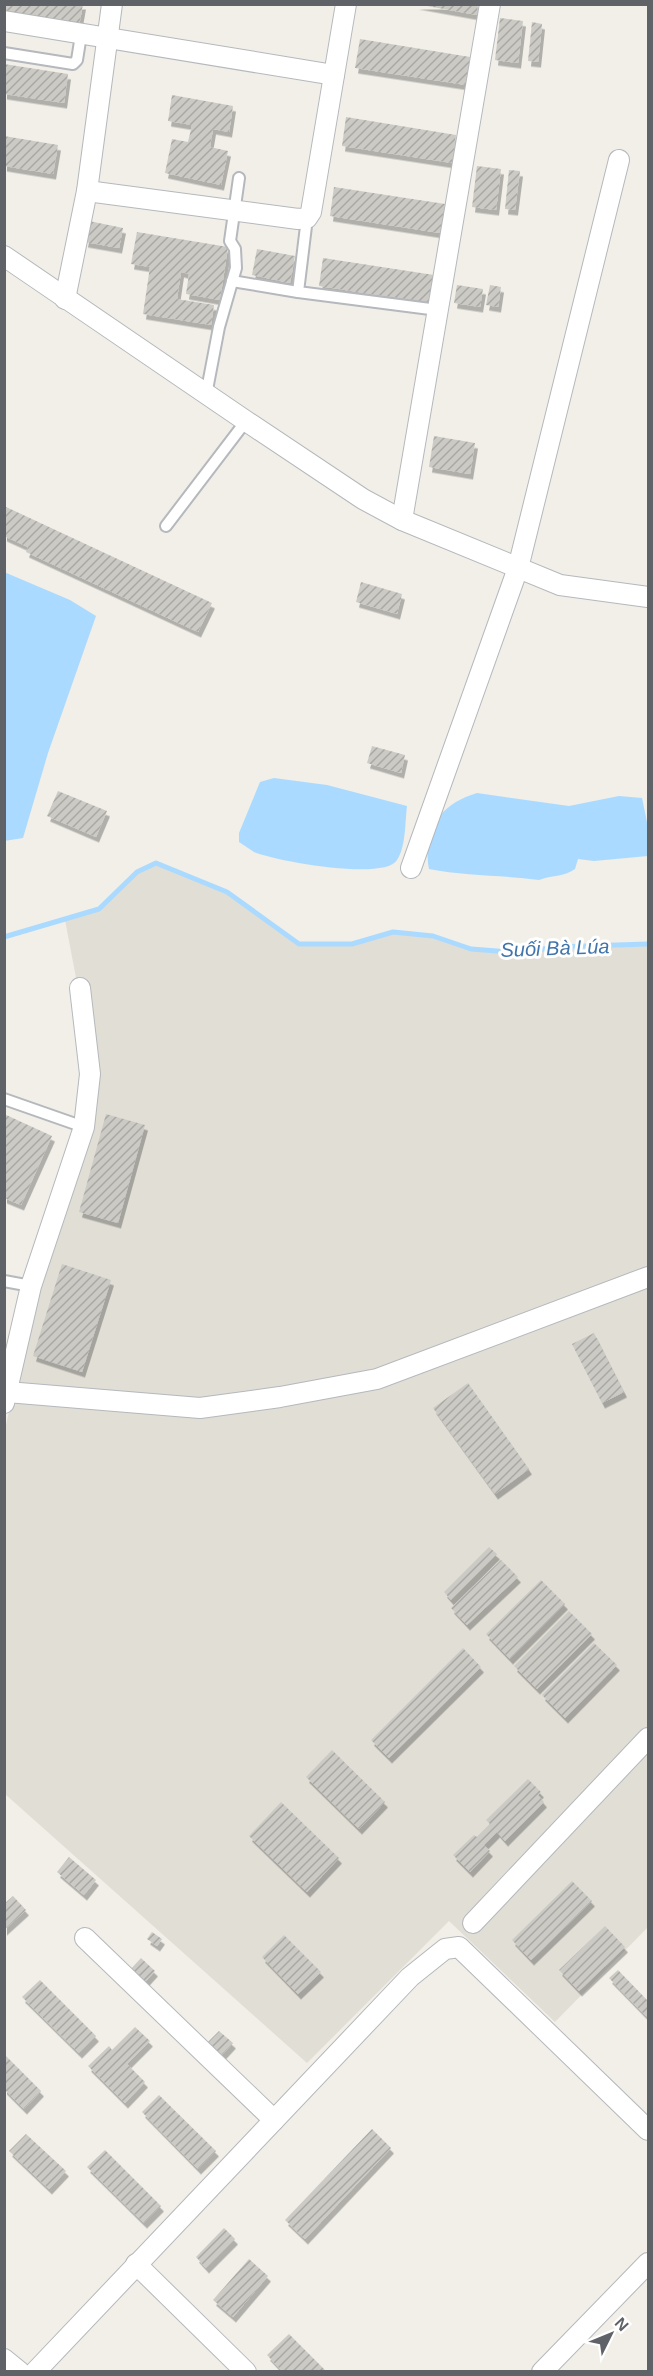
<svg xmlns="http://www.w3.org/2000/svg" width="653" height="2376" font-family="Helvetica,sans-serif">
	<defs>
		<pattern id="building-hatch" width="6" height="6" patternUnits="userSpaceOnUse" patternTransform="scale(1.5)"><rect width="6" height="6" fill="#cccac5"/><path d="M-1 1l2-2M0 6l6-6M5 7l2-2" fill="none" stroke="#a9a8a4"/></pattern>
		<filter id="shadow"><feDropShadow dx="3" dy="5.5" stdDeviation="0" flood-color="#0004"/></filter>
	</defs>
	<rect width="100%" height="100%" fill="#f1efe8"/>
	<!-- education -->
	<polygon fill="#e1ded6" points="156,863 227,892 299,944 352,944 393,932 433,936 471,949 522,953 554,947 648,944 648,1927 555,2022 449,1921 307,2063 5,1794 5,1429 37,1288 90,1129 77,983 65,920 99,909 137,872"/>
	<!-- water -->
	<g fill="#aadaff">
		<polygon points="4,572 70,600 96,616 48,753 23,838 4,841"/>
		<path d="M274,778L327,785L407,806C405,821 406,847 397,860C385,881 275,861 254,852C249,849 244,845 239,842V833L260,782Z"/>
		<path d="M477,793L569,806L619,796L642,798L648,827V856L594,861L578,859L575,869C564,877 551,875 539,880C502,875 465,876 429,869C422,830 440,804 477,793Z"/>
	</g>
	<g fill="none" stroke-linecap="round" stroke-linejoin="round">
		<!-- stream -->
		<polyline stroke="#aadaff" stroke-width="5" points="4,937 99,909 137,872 156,863 227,892 299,944 352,944 393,932 433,936 471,949 522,953 554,947 648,944"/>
	</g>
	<!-- building -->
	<g fill="url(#building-hatch)" filter="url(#shadow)">
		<polygon points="4,4 83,4 79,26 4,13"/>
		<polygon points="416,4 478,4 477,15"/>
		<polygon points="500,18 523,21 518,63 495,60"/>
		<polygon points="532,22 542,24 538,62 528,61"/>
		<polygon points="360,39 470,57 466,85 355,68"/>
		<polygon points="4,64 68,74 64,103 4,94"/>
		<polygon points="172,95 233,106 229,132 213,129 210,147 228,151 221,185 165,173 172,139 188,142 192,125 168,121"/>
		<polygon points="346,117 456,135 452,163 342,146"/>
		<polygon points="4,136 58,145 53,174 4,166"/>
		<polygon points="477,166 501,169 496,210 472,207"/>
		<polygon points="509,170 520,171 515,210 505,209"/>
		<polygon points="334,187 445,204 440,233 330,216"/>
		<polygon points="89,221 123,228 119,248 85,242"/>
		<polygon points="137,232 228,247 220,300 186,294 189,274 181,272 177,299 214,305 211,325 143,314 150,267 131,264"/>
		<polygon points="257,249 295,256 290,283 252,275"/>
		<polygon points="323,258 434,275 430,303 319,286"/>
		<polygon points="457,285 483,289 480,307 454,303"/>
		<polygon points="490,285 501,287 498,307 486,305"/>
		<polygon points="434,436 475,443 470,474 429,467"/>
		<polygon points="4,506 212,603 198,632 26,552 28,547 4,536"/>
		<polygon points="361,582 402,594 397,614 356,602"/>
		<polygon points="372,746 405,755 401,773 367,763"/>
		<polygon points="58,791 107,811 96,837 47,816"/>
		<polygon points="4,1114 52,1136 21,1205 4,1198"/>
		<polygon points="106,1114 145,1125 118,1223 79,1212"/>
		<polygon points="62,1264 111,1280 82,1372 33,1356"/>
		<polygon points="594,1333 624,1392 602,1403 572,1344"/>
		<polygon points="468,1383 529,1469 495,1494 433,1408"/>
		<polygon points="489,1547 497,1554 451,1600 444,1592"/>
		<polygon points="501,1560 518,1577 467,1625 451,1608"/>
		<polygon points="541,1580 565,1604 510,1659 486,1634"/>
		<polygon points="569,1611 592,1634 537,1689 514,1666"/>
		<polygon points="594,1643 617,1665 565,1718 542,1695"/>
		<polygon points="463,1648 481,1667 389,1758 371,1740"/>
		<polygon points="332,1750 385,1802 359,1829 306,1777"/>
		<polygon points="528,1779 541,1792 538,1795 544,1802 505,1841 497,1832 484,1845 490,1851 470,1872 453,1855 474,1835 477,1837 490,1824 486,1820"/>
		<polygon points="281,1802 339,1858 307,1892 249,1836"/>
		<polygon points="69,1857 96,1880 84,1895 57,1872"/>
		<polygon points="572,1881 592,1901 531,1960 512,1940"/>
		<polygon points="13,1896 26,1910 4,1930 4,1904"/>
		<polygon points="605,1926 625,1947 579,1991 559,1970"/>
		<polygon points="152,1932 162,1939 157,1946 147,1939"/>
		<polygon points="284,1935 321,1972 298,1994 262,1957"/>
		<polygon points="141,1958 155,1971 143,1984 129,1971"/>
		<polygon points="618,1970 648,2001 648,2018 609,1978"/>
		<polygon points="40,1980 96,2036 79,2053 22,1997"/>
		<polygon points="135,2027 150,2041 127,2064 145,2082 125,2103 88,2066 109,2046 112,2050"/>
		<polygon points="219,2031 233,2043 221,2056 207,2043"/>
		<polygon points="4,2054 41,2091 24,2109 4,2089"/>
		<polygon points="159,2095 216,2151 198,2169 142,2112"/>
		<polygon points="372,2129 391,2148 305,2239 285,2220"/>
		<polygon points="26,2134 66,2171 49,2189 9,2151"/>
		<polygon points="105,2150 161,2206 144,2223 87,2167"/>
		<polygon points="224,2228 235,2239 206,2268 196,2257"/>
		<polygon points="249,2259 268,2276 233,2317 213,2300"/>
		<polygon points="289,2334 327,2372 283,2372 267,2355"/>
	</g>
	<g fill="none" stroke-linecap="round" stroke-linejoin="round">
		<defs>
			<g id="service">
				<polyline points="4,53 73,64 77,60 81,35"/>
				<polyline points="307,218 298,292 438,310"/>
				<polyline points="232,281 298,292"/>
				<polyline points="206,395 219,327 236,268 235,249 230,241 239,178"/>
				<polyline points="166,526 246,421"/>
				<polyline points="4,1099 84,1127"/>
				<polyline points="4,1281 31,1286"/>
			</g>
			<g id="minor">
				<polyline points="4,21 334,75"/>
				<polyline points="87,191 298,219 307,218 311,212 346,4"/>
				<polyline points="4,256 246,421 363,499 402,520 560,585 648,597"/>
				<polyline points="65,299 87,191 112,4"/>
				<polyline points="402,520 490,4"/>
				<polyline points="411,868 518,568 619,160"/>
				<polyline points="7,1392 200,1408 280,1397 377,1379 648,1277"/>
				<polyline points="4,1403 31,1286 84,1127 90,1074 80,988"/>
				<polyline points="473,1923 648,1738"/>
				<polyline points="85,1938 274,2120"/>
				<polyline points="136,2264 246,2372"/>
				<polyline points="4,2359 20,2372"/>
				<polyline points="35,2372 410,1977 445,1949 459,1947 648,2130"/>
				<polyline points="542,2372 648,2263"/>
			</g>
		</defs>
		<!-- service casing -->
		<use href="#service" stroke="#b5b8bc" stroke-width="14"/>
		<!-- minor casing -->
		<use href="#minor" stroke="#b5b8bc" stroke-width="22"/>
		<!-- service -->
		<use href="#service" stroke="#fff" stroke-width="10"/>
		<!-- minor -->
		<use href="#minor" stroke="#fff" stroke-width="20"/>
	</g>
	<g text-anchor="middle" stroke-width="6" stroke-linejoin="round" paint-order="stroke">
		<!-- water labels -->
		<g font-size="20" font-style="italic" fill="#4174aa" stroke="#fff">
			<text transform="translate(555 948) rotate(-2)" y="7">Suối Bà Lúa</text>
		</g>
	</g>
	<!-- border -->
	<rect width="653" height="2376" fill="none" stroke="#5f6368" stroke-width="12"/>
	<!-- north arrow -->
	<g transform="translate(611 2334) rotate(47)" stroke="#ffffff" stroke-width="4.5" paint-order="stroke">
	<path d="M0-4.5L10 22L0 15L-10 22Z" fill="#5f6368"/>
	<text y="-9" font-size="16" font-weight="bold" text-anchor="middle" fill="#5f6368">N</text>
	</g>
</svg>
